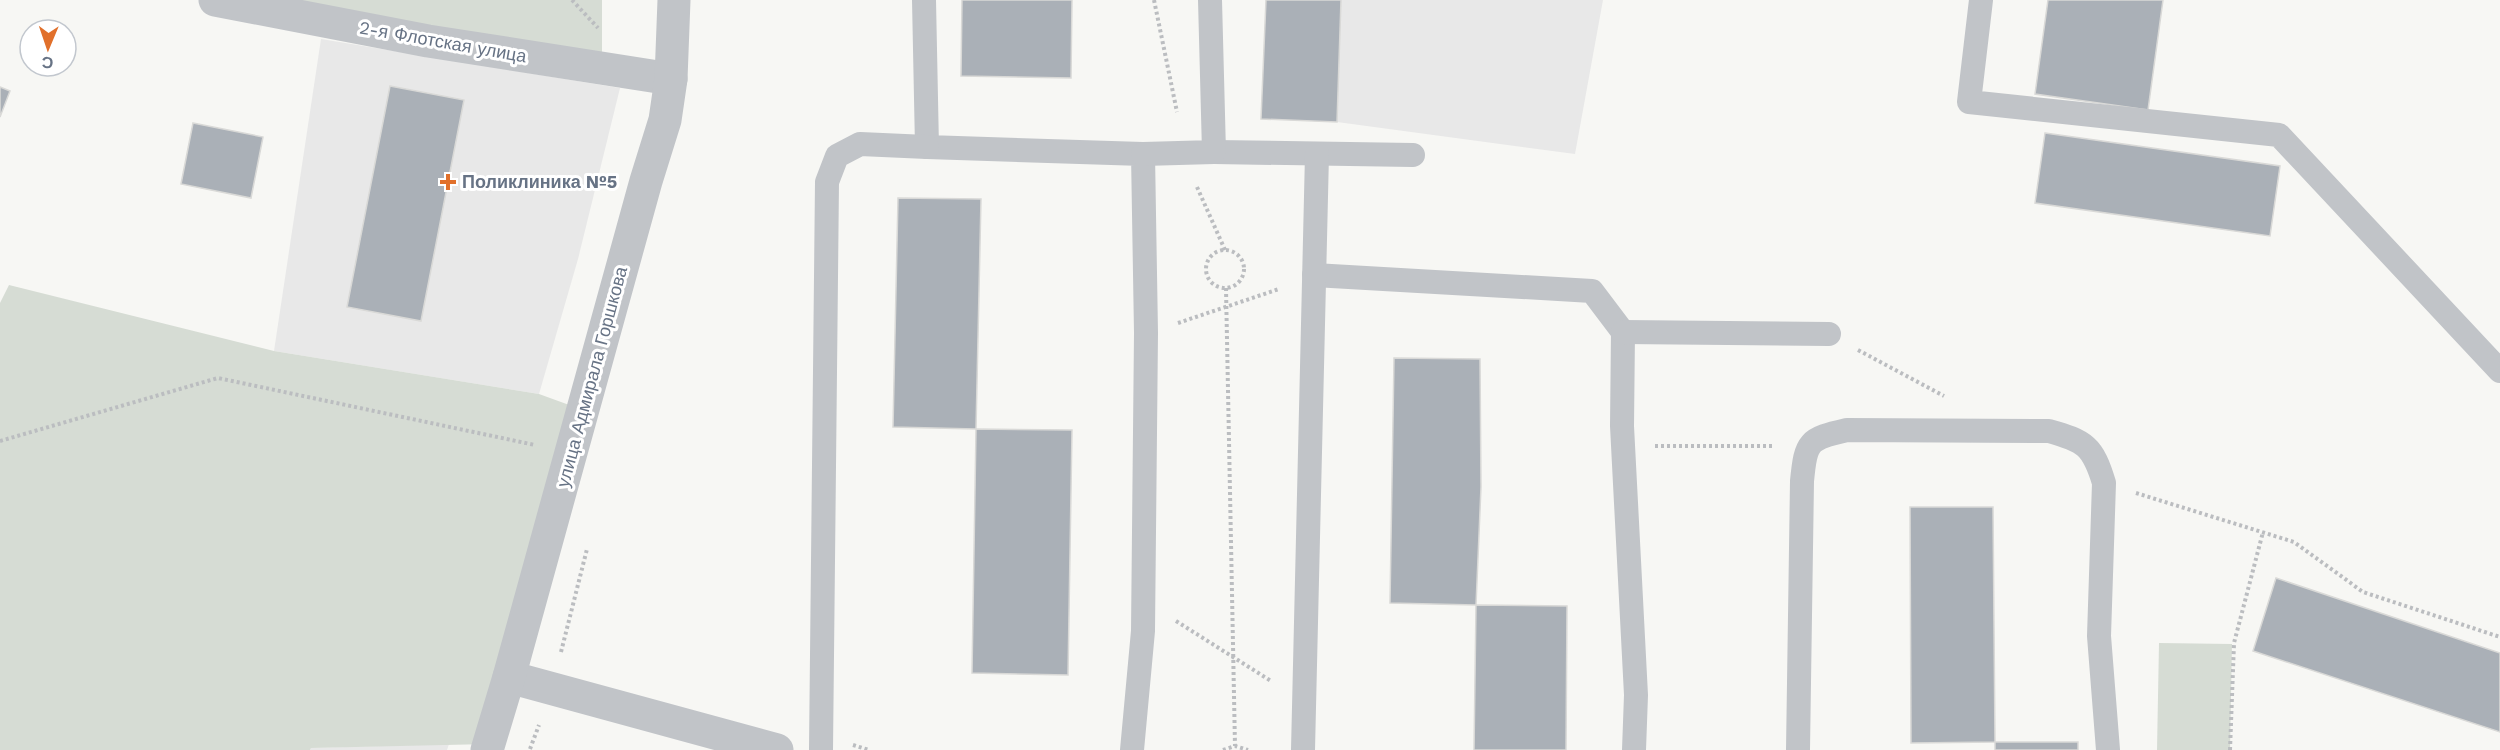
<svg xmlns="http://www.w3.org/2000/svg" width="2500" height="750" font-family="'Work Sans',sans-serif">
	<rect width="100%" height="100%" fill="#f7f7f4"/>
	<!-- built -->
	<g fill="#e8e8e8">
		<polygon points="1266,0 1603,0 1575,154 1337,122 1261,119"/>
		<polygon points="321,39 620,88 578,259 539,394 274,351"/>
		<polygon points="449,744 447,750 310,750 311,748"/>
	</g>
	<!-- green -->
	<g fill="#d6dcd4">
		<polygon points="222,0 602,0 602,68"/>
		<polygon points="9,285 274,351 539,394 583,410 489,744 311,748 310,750 0,750 0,303"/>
		<polygon points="2159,643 2232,644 2230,750 2157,750"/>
	</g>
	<!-- building -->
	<g fill="#aab0b7" stroke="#d9d9d7" stroke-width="1.5">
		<polygon points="962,0 1072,0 1071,78 961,76"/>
		<polygon points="1266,0 1341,0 1337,122 1261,119"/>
		<polygon points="2048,0 2163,0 2148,110 2035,94"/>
		<polygon points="390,86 464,100 421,321 347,307"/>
		<polygon points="0,87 10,91 0,117"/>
		<polygon points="193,123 263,137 251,198 181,184"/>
		<polygon points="2045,133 2280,166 2270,236 2035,203"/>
		<polygon points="898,198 981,199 976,429 893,427"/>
		<polygon points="1394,358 1480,359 1481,487 1476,605 1390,603"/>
		<polygon points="976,429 1072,430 1068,675 972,673"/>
		<polygon points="1910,507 1993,507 1995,742 1911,743"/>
		<polygon points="2276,578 2500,653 2500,732 2253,651"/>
		<polygon points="1476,605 1567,606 1566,750 1474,750"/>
		<rect x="1995" y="742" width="83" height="8"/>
	</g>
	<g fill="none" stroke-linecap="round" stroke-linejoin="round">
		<!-- path -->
		<g stroke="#bbbdc0" stroke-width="4" stroke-dasharray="3 3" stroke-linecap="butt">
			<polyline points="572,0 598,28"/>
			<polyline points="1154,0 1177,112"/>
			<polyline points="1197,187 1225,250"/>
			<circle cx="1225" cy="269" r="19"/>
			<polyline points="1226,288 1235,746"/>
			<polyline points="1178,323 1279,289"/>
			<polyline points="1858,350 1944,396"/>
			<polyline points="0,441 218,378 535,445"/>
			<polyline points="1655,446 1774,446"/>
			<polyline points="2136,493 2294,542 2363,592 2500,637"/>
			<polyline points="1176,621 1271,681"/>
			<polyline points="561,652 587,549"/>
			<polyline points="853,745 869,750"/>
			<polyline points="530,749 539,725"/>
			<polyline points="1223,750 1235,746 1248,750"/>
			<polyline points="2230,750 2234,643 2263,532"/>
		</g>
		<!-- service -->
		<g stroke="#c1c4c8" stroke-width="24">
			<polyline points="924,0 927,147 1143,154 1146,333 1143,631 1132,750"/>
			<polyline points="1981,0 1969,102 2279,135 2500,371"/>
			<polyline points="1214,152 1413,155"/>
			<polyline points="1143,154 1214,152 1210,0"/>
			<polyline points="1314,275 1592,291 1623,332 1622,426 1636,695 1634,750"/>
			<polyline points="1623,332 1829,334"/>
			<polyline points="821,750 827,182 837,156 860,144 927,147"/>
			<polyline points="1303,750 1317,154"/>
			<path d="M1798,750L1802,481C1806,441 1808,439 1847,430L2049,431C2085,441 2093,446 2104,483L2099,636L2108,750"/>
		</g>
		<!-- minor -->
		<g stroke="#c1c4c8" stroke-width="33">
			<polyline points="215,0 428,41 671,79"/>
			<polyline points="509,677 777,750"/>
		</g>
		<!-- tertiary -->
		<polyline stroke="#c1c4c8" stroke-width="33" points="487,750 509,677 646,181 665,120 671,79 674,0"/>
	</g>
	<!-- markers -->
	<path fill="#e1702b" stroke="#fff" stroke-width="2" d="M445 173h6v6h6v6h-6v6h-6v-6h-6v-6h6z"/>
	<g text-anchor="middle" stroke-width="6" stroke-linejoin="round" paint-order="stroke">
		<!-- street labels -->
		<g font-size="18" fill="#677385" stroke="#fff">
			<text transform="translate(443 42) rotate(10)" y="6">2-я Флотская улица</text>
			<text transform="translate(592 377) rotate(-75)" y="6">улица Адмирала Горшкова</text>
		</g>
		<!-- poi labels -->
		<g font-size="18" font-weight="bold" fill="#677385" stroke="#fff" text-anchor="start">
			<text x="462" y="188">Поликлиника №5</text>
		</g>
	</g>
	<!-- north arrow -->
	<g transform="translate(48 48) rotate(182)"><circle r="28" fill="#ffffff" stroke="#c2c7ce" stroke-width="1.5"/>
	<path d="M0-4.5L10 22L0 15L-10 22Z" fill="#e1702b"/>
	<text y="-9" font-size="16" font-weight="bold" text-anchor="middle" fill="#677385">С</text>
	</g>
</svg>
